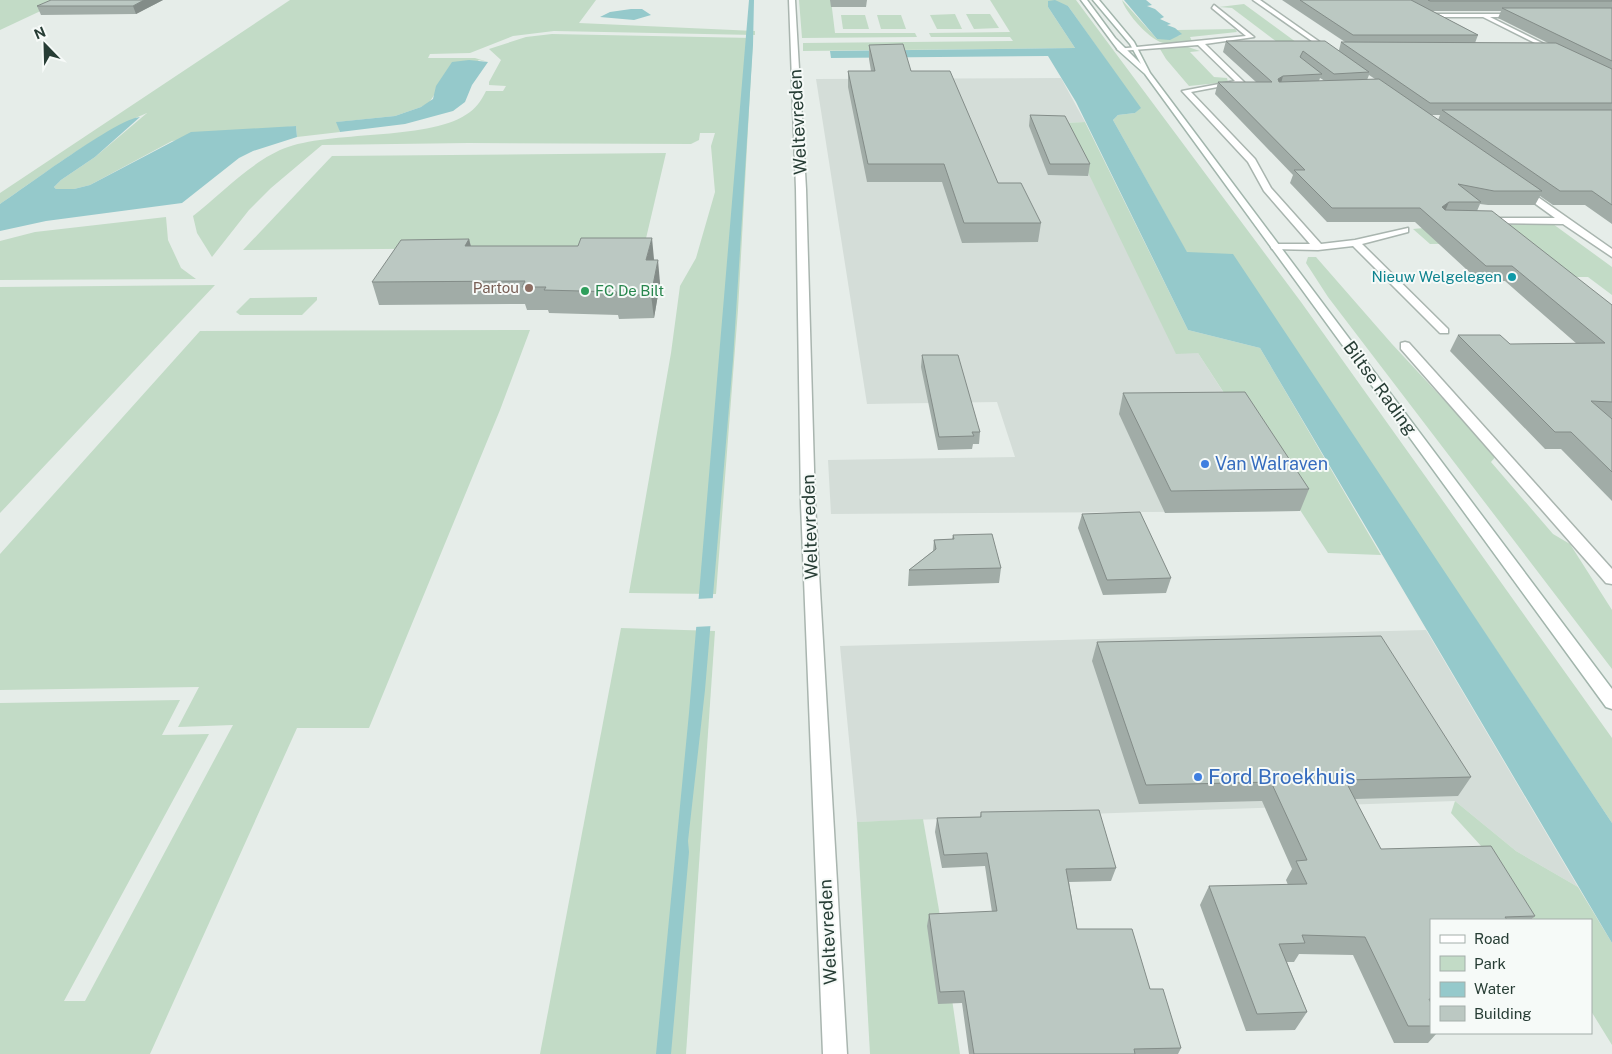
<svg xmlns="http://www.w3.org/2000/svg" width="1612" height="1054" font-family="'Public Sans',sans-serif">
	<rect width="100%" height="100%" fill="#e6ede9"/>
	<!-- built -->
	<g fill="#d4ddd8">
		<polygon points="1061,78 1085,122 1064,123 1198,353 1300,511 831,514 828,460 1015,457 997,402 867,404 816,79"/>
		<polygon points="1426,630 1578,887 1516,851 1455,801 857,822 840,646"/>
	</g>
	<!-- green -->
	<g fill="#c2dbc6">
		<polygon points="0,0 64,0 0,30"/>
		<path d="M290,0H596L579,23L755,31V35L554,31L513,36L470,53L430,54L428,58H475L488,62L479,60L436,92L429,103L421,107L395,116L337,122L340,132L297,137L296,126L172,141L90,185L74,189H56L54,187L61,180L95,157L147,113C94,135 47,172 0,204V193Z"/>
		<polygon points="799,0 831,0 835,33 915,33 917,37 802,38"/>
		<polygon points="990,0 1076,0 1301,302 1612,738 1612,823 1389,490 1187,253 1113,120 1118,115 1135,113 1140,108 1068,6 1048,3 1048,7 1075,48 803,51 803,43 1013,41 1010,37 931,37 929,33 1010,32"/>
		<path d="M1122,0L1157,39L1181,35L1177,30L1235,29L1237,32L1190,37L1192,41C1183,42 1174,44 1165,43C1152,43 1125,12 1122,0Z"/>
		<polygon points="1244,4 1319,59 1277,42 1232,8 1219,7"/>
		<polygon points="955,14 962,29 937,29 930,15"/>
		<polygon points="990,14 999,28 974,29 966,14"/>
		<polygon points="841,15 865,15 869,29 843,29"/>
		<polygon points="877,15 901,15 906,29 881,29"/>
		<path d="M552,34L753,38L738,310L716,594L629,593L671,353L680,286L696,258L715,192L711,146L715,133H700L699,140L691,144L468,143L322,145L271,188L249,210L212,257L197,233L193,216C221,194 255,158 288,147C338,130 432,141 470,112C478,106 482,99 486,91H503L506,86L489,85V82L501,60L489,49L526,37Z"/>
		<polygon points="1185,46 1200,51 1190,52 1214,77 1227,78 1228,82 1189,86 1166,59 1160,49"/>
		<polygon points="1085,122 1188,330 1260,348 1381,555 1328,553 1198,353 1176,354 1064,123"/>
		<polygon points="666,153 644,247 243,250 332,156"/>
		<polygon points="166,217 168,240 181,268 196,279 0,280 0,241 35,232"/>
		<polygon points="1553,224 1612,267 1612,295 1588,277 1565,277 1517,243 1430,244 1413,229 1456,225"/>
		<polygon points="1308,257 1316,257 1392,344 1496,456 1491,462 1553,534 1570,544 1612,610 1612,669 1328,297 1306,263"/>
		<polygon points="215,285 0,513 0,287"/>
		<polygon points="317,297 317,300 302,315 240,315 236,312 250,298"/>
		<polygon points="530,330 500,410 369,728 297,728 150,1054 0,1054 0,703 180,700 162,735 209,734 64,1001 85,1001 233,725 178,727 199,687 0,690 0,554 200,331"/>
		<polygon points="621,628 715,631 686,1054 540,1054"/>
		<polygon points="1455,801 1516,851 1578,887 1612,943 1612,1045 1591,1011 1591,920 1534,920 1503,870 1451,813"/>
		<polygon points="923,819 939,910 960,1054 870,1054 857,822"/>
	</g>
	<!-- water -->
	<g fill="#95c9cb">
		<polygon points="749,0 754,0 753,45 733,360 705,690 688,841 689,852 671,1054 656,1054 689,713"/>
		<polygon points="1055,0 1068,6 1141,108 1135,113 1118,115 1113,120 1187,252 1233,254 1612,823 1612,943 1260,348 1188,330 1076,102 1048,56 831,58 830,51 1075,48 1048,7 1048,1"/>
		<polygon points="1124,0 1146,0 1152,5 1147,6 1155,9 1164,17 1160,19 1171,24 1167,25 1175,28 1182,34 1170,40 1157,39"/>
		<polygon points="631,9 642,9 651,15 634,20 600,17 610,12"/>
		<polygon points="469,60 488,62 472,85 465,102 453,111 405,124 340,132 336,122 395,116 421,107 433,99 436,86 452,62"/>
		<path d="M140,117L95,157L61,180L54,187L56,189H74L90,185L191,132L296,126L297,137L253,151L239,158L182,203L46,221L0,231V204C26,187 116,119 140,117Z"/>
	</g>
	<!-- pier -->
	<polygon fill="#e6ede9" points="715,598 713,626 694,627 696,599"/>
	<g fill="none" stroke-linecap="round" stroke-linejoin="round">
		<defs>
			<g id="minor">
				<polygon points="789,0 795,0 806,189 815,504 847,1054 823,1054 801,504 796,189"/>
				<polygon points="1253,0 1260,0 1334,52 1329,53"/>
				<polygon points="1214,5 1254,37 1205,44 1244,82 1191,92 1255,159 1271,188 1321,244 1355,240 1408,228 1408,232 1362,244 1448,329 1448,333 1440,333 1353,246 1318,250 1272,249 1271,247 1276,244 1310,244 1264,191 1248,162 1182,91 1235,81 1198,45 1120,51 1117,49 1246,36 1212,8"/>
				<polygon points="1424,14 1521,14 1519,17 1490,17 1556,50 1551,51 1483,17 1426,17"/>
				<polygon points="1519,188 1525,188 1612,249 1612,257 1563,224 1483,223 1481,221 1486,218 1555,218 1519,192"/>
				<polygon points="1405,342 1409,343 1612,569 1612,584 1606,583 1401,349 1401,343"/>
			</g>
			<polygon id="secondary" points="1081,0 1087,0 1115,38 1141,64 1130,44 1093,0 1099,0 1134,42 1150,73 1612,689 1612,709 1606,707 1145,74 1118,50"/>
		</defs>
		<!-- minor casing -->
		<use href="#minor" stroke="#a9b5af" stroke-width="3"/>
		<!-- secondary casing -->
		<use href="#secondary" stroke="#a2b5ac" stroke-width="3"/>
		<!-- minor -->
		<use href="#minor" fill="#fff" fill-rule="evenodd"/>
		<!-- secondary -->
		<use href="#secondary" fill="#fff" fill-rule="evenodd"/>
	</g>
	<!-- wall -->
	<g fill="#a1aca7" fill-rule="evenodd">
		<polygon points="163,0 136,14 41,15 37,6"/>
		<polygon points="830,0 867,0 866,7 831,7"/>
		<path d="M1282,0H1612V224L1585,205H1553L1540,196L1535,205H1488L1480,204L1477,211L1612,305V419H1611H1612V501L1561,449H1545L1450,351L1458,335L1510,344H1577L1505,281H1479L1415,222H1327L1290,183L1293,175L1215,94L1218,82H1256L1223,52L1226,41L1339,50L1341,42H1345ZM1432,11H1501L1498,18L1548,43H1475L1478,35ZM1369,75L1375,79L1367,80ZM1320,78L1325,81H1319ZM1431,115H1440L1438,120Z"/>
		<polygon points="869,45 911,71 998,183 1041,223 1038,242 962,243 942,182 867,182 848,87 848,71 871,71 869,59"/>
		<polygon points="1030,115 1090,164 1088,176 1048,175 1029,126"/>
		<polygon points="469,239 471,246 578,246 654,259 660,283 654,318 619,319 618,315 549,313 548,310 527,310 525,304 379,305 372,282"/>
		<polygon points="922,355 980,432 979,444 973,444 972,449 938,450 921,367"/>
		<polygon points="1123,393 1309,489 1300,511 1165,513 1119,414"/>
		<polygon points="1082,514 1171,578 1166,593 1103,595 1078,528"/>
		<polygon points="953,535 1001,568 999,583 908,586 909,570 933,551 934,540 952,539"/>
		<polygon points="1097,642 1471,777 1458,796 1355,799 1381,849 1535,916 1531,920 1431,920 1431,1033 1437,1033 1428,1043 1394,1043 1353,955 1299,954 1294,962 1287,962 1307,1012 1295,1030 1246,1031 1200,905 1209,886 1288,885 1286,880 1292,869 1262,801 1139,804 1092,661"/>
		<polygon points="981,812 1116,868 1111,881 1069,882 1077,929 1150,989 1181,1048 1178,1054 969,1054 962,1003 938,1004 927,926 929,914 992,912 985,866 942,868 935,832 937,818 980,817"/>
	</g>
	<!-- shaded-wall -->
	<g fill="#838c88">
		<polygon points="144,0 163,0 136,14 133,6"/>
		<polygon points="1283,76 1280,87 1278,79"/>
		<polygon points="1449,202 1443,216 1442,207"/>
		<polygon points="652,238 654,259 649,283 646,260"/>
		<polygon points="469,239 474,261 465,246"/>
		<polygon points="658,260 660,283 654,318 651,295"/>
	</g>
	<!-- building -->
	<g fill="#bbc8c2" stroke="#838c88">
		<polygon points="51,0 144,0 133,6 37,6"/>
		<polygon points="1300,0 1411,0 1478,35 1353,35"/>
		<polygon points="1428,0 1612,0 1612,1 1430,1"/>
		<polygon points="1502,8 1612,8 1612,61"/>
		<polygon points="1226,41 1325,41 1369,72 1334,74 1303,51 1300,57 1322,74 1283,76 1278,79 1279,82 1379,79 1542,191 1494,191 1458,184 1481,202 1449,202 1442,207 1445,210 1492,211 1612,305 1612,402 1591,401 1612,419 1612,472 1571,432 1555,432 1458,335 1500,335 1510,344 1605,343 1512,266 1486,266 1420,208 1332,208 1294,170 1305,170 1218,82 1272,82"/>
		<polygon points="1341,42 1556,43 1612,69 1612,103 1430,103"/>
		<polygon points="903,44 911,71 950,71 998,183 1021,183 1041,223 964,223 944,164 868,164 848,71 875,71 869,45"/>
		<polygon points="1442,110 1612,110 1612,205 1592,191 1560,191"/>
		<polygon points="1030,115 1065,116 1090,164 1050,164"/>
		<polygon points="581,238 652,238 646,260 658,260 651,295 616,295 617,292 544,290 546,287 522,287 525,281 372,282 401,240 469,239 465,246 578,246"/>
		<polygon points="922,355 958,355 980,432 972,432 974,436 939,437"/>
		<polygon points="1245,392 1309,489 1171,491 1123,393"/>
		<polygon points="1140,512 1171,578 1107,580 1082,514"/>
		<polygon points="992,534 1001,568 909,570 936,549 934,540 954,539 953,535"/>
		<polygon points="1381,636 1471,777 1345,780 1381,849 1491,846 1535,916 1505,917 1507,920 1431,920 1431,999 1429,999 1431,1003 1431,1026 1408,1026 1365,937 1302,935 1305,943 1279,944 1307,1012 1257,1014 1209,886 1307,884 1296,861 1307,860 1271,782 1146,785 1097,642"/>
		<polygon points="1099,810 1116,868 1066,869 1077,929 1132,929 1150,989 1163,989 1181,1048 1134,1049 1135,1054 974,1054 964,991 940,992 929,914 997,911 987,853 944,855 937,818 981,817 981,812"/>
	</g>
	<!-- markers -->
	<circle fill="#0f9aa8" stroke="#f6faf8" stroke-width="2" cx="1512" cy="277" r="5"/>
	<circle fill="#8d6e63" stroke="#f6faf8" stroke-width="2" cx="529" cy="288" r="5"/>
	<circle fill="#2e9e5b" stroke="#f6faf8" stroke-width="2" cx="585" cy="291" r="5"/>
	<g fill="#3f7fe0" stroke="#f6faf8" stroke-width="2">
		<circle cx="1205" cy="464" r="5"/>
		<circle cx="1198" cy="777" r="5"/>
	</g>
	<g text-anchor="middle" stroke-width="4" stroke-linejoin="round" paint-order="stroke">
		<!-- far-culture labels -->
		<g font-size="15" fill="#0d838f" stroke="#f6faf8" text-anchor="end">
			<text x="1502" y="282">Nieuw Welgelegen</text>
		</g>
		<!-- far-education labels -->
		<g font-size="15" fill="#785e54" stroke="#f6faf8" text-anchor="end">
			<text x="519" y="293">Partou</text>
		</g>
		<!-- far-leisure labels -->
		<g font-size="15" fill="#27864d" stroke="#f6faf8" text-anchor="start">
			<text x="595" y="296">FC De Bilt</text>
		</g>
		<!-- street labels -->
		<g font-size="18" fill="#273d35" stroke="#f6faf8">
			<text transform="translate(798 122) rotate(-93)" y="6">Weltevreden</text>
			<text transform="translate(1380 388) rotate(54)" y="6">Biltse Rading</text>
			<text transform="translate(810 527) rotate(-92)" y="6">Weltevreden</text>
			<text transform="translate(828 932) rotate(-93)" y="6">Weltevreden</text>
		</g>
		<!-- shop labels -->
		<g font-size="18" fill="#366cbe" stroke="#f6faf8" text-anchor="start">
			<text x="1215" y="470">Van Walraven</text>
		</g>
		<!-- near-shop labels -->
		<g font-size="21" fill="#366cbe" stroke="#f6faf8" text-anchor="start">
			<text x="1208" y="784">Ford Broekhuis</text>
		</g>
	</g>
	<!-- legend -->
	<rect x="1430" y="919" width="162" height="115" fill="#f6faf8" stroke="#a3aeaa"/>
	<rect x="1440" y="935" width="25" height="8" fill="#ffffff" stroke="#a3aeaa"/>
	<text x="1474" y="944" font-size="15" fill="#273d35">Road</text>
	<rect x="1440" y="956" width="25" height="15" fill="#c2dbc6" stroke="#a3aeaa"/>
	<text x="1474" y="969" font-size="15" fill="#273d35">Park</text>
	<rect x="1440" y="982" width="25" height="15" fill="#95c9cb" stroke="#a3aeaa"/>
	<text x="1474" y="994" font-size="15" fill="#273d35">Water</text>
	<rect x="1440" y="1006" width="25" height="15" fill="#bbc8c2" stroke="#a3aeaa"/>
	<text x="1474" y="1019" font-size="15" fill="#273d35">Building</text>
	<!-- north arrow -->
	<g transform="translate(45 45) rotate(337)" stroke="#f6faf8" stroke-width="4" paint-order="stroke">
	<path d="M0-4L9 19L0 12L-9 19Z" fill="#273d35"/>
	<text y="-8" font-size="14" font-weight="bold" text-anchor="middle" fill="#273d35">N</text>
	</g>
</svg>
